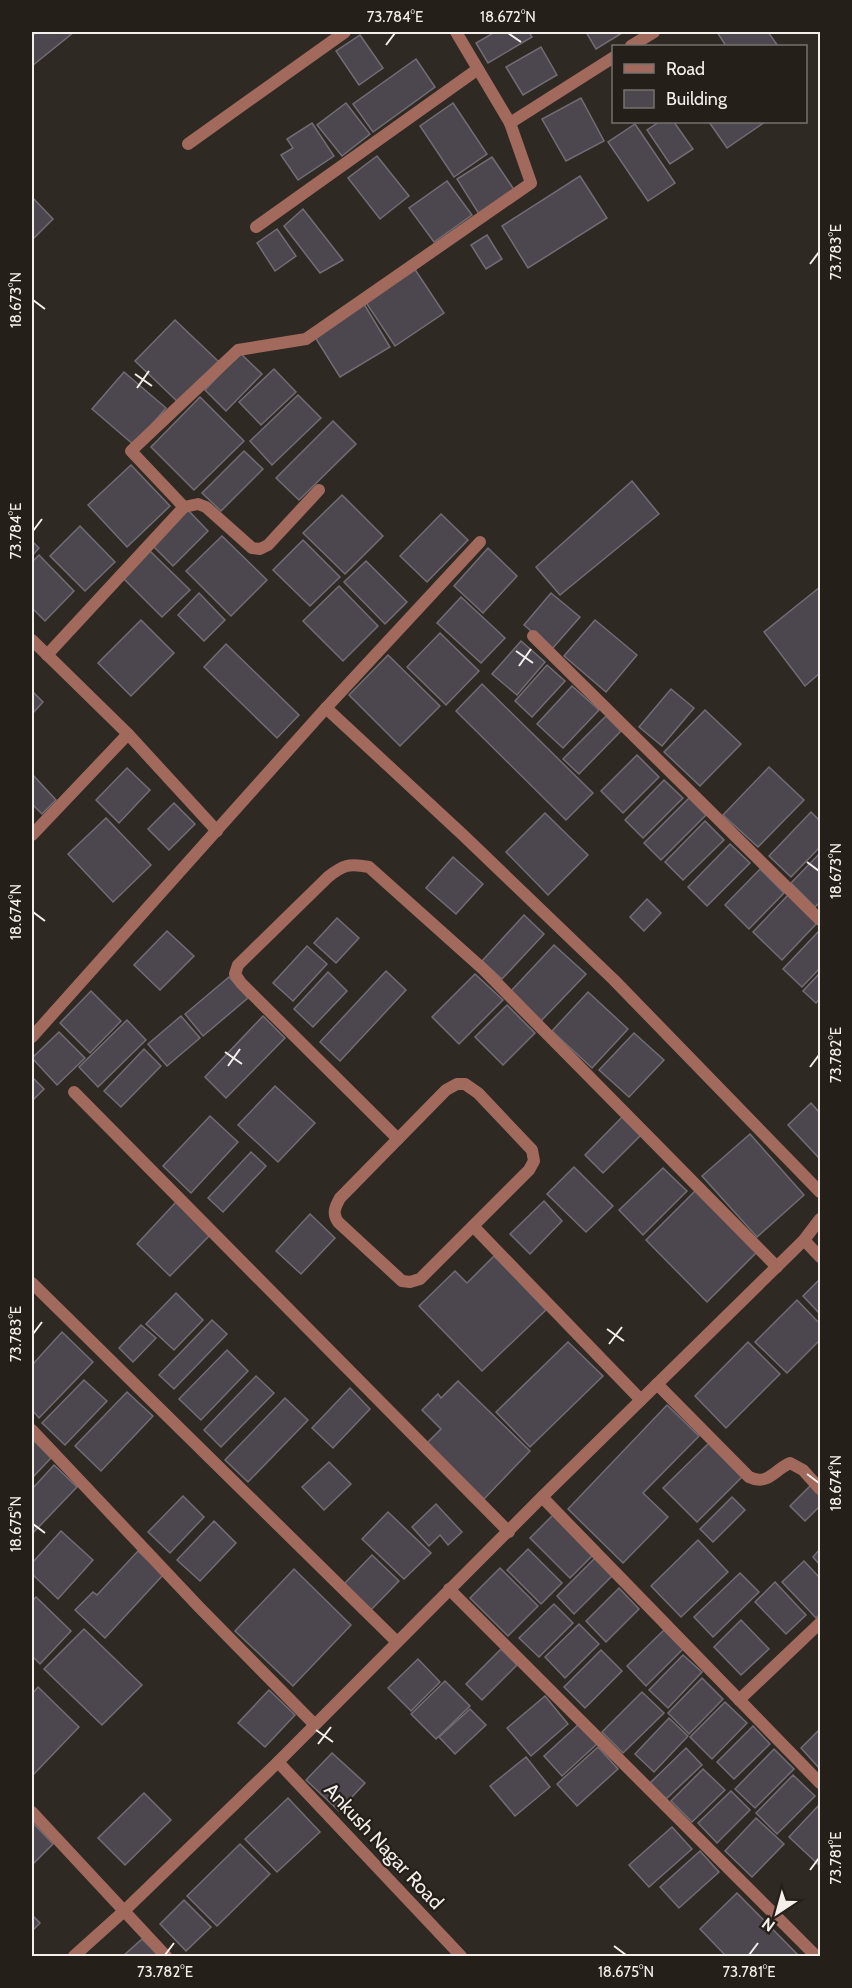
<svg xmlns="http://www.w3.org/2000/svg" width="852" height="1988" font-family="Cabin,sans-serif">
	<rect width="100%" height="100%" fill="#2f2923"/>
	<!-- building -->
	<g fill="#4c474f" stroke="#726c74" stroke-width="1.5">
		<polygon points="37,32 74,32 32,66 32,36"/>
		<polygon points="495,32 529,32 532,37 488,63 476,43"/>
		<polygon points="586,32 621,32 622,33 596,49"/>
		<polygon points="717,32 768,32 778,46 726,46"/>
		<polygon points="360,35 383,68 359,85 336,51"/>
		<polygon points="541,47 557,75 523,95 506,67"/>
		<polygon points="416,59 435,87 373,132 353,104"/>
		<polygon points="581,98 604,141 566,161 542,119"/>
		<polygon points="346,103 370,134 342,156 317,125"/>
		<polygon points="453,103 487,154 454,177 420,126"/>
		<polygon points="659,122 674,122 693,149 670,164 647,130"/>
		<polygon points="709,122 765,122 727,148"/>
		<polygon points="312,123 334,156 298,180 281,155 293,148 287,139"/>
		<polygon points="635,124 675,183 648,201 608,142"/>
		<polygon points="377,156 409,196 380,219 348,178"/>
		<polygon points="492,157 515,191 479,214 457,179"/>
		<polygon points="580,176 607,218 528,268 502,226"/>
		<polygon points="447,181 472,215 434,242 409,208"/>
		<polygon points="32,197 53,219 32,240"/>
		<polygon points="303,209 343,260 320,273 284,226"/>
		<polygon points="277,229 296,256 275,271 257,243"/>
		<polygon points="487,235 502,259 486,269 471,245"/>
		<polygon points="414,268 444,313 395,346 365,301"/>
		<polygon points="364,304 390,347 340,377 313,334"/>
		<polygon points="175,320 219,362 179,403 135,361"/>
		<polygon points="240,353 262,374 226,411 205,390"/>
		<polygon points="274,369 296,392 261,425 239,402"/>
		<polygon points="124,372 166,408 134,445 92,409"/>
		<polygon points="298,395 321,418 272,465 250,441"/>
		<polygon points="200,397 244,441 194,490 151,447"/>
		<polygon points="333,421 356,444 299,500 276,478"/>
		<polygon points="244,451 263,469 221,511 202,493"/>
		<polygon points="131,465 170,506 127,547 88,505"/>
		<polygon points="632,481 659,514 560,595 536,567"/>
		<polygon points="342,495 383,536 345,574 303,533"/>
		<polygon points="187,509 208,531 173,566 151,544"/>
		<polygon points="441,514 468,540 427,582 400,556"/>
		<polygon points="80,526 115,562 85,591 50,556"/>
		<polygon points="222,536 267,580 231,616 186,571"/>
		<polygon points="303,540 340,577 310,606 273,570"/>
		<polygon points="32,541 39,548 32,556"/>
		<polygon points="488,548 517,576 483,613 454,586"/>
		<polygon points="150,551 190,590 162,617 123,578"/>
		<polygon points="39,555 74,591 45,621 32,608 32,562"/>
		<polygon points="366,561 407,602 385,624 344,582"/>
		<polygon points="339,586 378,626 343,661 303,621"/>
		<polygon points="820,587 820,673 805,686 764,632"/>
		<polygon points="199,593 225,620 204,641 178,615"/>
		<polygon points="551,593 580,617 552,649 524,625"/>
		<polygon points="461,597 505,638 481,663 437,623"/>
		<polygon points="141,620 174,653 131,696 98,663"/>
		<polygon points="595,620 637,655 606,692 564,656"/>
		<polygon points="440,633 479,671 446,705 407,667"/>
		<polygon points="521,641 545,662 517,695 492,674"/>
		<polygon points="226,644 299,715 277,738 204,667"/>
		<polygon points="388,655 440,706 400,746 349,695"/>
		<polygon points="547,665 565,681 532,717 515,701"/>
		<polygon points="482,684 593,793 566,820 456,711"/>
		<polygon points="572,686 599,710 563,748 537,724"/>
		<polygon points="671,689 694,708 662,746 639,727"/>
		<polygon points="32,691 43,702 32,714"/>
		<polygon points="705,710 741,744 700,786 664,752"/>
		<polygon points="606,716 621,731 579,774 563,759"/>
		<polygon points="637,755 659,777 623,813 601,791"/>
		<polygon points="769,767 804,800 758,847 723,815"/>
		<polygon points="127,768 150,790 119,823 96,800"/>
		<polygon points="32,774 56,800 42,814 32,804"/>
		<polygon points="664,780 683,798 643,838 625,820"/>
		<polygon points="689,798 706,815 661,860 644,843"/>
		<polygon points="174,803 195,824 169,850 148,829"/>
		<polygon points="811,812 820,821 820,847 791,877 769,856"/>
		<polygon points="545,813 588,855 548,895 506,852"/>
		<polygon points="106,818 151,865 113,902 68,854"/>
		<polygon points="705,821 724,840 683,880 665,862"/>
		<polygon points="730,844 750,863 707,906 688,887"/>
		<polygon points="820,853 820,902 815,907 791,883"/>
		<polygon points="453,857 483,884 456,914 426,888"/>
		<polygon points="760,869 784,893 749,929 725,905"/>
		<polygon points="788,895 818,922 782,960 753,932"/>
		<polygon points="647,899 661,913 644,931 630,917"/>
		<polygon points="524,915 544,934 502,979 482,961"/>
		<polygon points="337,918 359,938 336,963 314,943"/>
		<polygon points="820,930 820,968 802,987 783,969"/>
		<polygon points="167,931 194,956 160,990 134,965"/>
		<polygon points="554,945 586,974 541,1021 510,992"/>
		<polygon points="307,946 327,964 293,1001 273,983"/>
		<polygon points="386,971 406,990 340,1061 320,1042"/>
		<polygon points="328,972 347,991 313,1027 294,1009"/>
		<polygon points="820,973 820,998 816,1003 803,991"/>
		<polygon points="475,974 503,1000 459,1044 432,1017"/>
		<polygon points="229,977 248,998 203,1036 185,1014"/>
		<polygon points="91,991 121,1021 90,1053 60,1023"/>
		<polygon points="588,992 628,1029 592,1068 552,1031"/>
		<polygon points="507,1005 535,1033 503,1065 475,1037"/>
		<polygon points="181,1016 200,1038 167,1066 148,1044"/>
		<polygon points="263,1016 285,1038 226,1098 205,1077"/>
		<polygon points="127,1020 146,1040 98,1087 79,1067"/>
		<polygon points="59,1032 85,1058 57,1085 32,1058"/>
		<polygon points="634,1033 664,1060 629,1097 599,1070"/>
		<polygon points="144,1049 161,1066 121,1107 104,1091"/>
		<polygon points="32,1077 44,1089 32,1101"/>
		<polygon points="275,1086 315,1123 278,1162 238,1125"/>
		<polygon points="811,1103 820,1113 820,1159 788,1125"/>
		<polygon points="210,1116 238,1142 191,1193 163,1166"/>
		<polygon points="623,1116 642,1134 603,1173 585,1155"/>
		<polygon points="750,1134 804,1195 757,1237 702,1176"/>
		<polygon points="251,1152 266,1166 223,1212 208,1198"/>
		<polygon points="574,1167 613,1206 586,1232 547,1194"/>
		<polygon points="663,1168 687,1191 643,1235 619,1210"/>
		<polygon points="697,1189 759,1250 707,1302 646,1240"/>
		<polygon points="544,1201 562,1221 530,1254 510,1234"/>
		<polygon points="176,1202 210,1235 170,1276 137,1244"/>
		<polygon points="310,1214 335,1238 301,1274 276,1251"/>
		<polygon points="494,1256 546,1310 482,1371 419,1306 455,1271 467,1283"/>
		<polygon points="820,1279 820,1314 803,1296"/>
		<polygon points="176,1293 203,1320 174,1350 146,1324"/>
		<polygon points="797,1300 820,1324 820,1340 787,1373 755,1342"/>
		<polygon points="212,1320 227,1334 174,1389 159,1375"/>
		<polygon points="141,1325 156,1338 133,1362 119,1348"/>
		<polygon points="62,1332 93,1362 39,1418 32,1410 32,1365"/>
		<polygon points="568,1342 603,1376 530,1447 496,1412"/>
		<polygon points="748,1342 780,1374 726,1428 695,1396"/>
		<polygon points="227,1350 248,1371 201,1420 179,1399"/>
		<polygon points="256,1376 274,1393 221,1447 204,1430"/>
		<polygon points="84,1380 107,1401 65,1445 42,1423"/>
		<polygon points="458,1381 530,1451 484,1499 427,1443 441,1429 422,1410 438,1394 441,1398"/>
		<polygon points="350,1388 370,1409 333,1448 312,1428"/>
		<polygon points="127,1392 153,1416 101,1471 75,1446"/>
		<polygon points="285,1398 308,1420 248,1482 225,1460"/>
		<polygon points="667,1405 699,1436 643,1493 668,1517 623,1563 568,1509"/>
		<polygon points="32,1439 51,1458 32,1478"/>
		<polygon points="710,1442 744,1475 697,1522 663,1488"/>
		<polygon points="329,1462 351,1484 324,1510 302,1487"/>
		<polygon points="54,1465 77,1487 32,1534 32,1489"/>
		<polygon points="811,1485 820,1494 820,1506 805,1521 790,1506"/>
		<polygon points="183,1496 204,1517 170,1553 148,1532"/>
		<polygon points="732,1497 745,1510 713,1542 700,1529"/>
		<polygon points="436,1504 462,1532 448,1545 440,1535 429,1546 412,1527"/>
		<polygon points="388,1512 431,1553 404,1579 362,1539"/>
		<polygon points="553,1515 593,1555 570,1578 530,1538"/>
		<polygon points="214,1521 236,1543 200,1581 177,1560"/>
		<polygon points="61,1531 93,1560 58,1599 32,1574 32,1563"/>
		<polygon points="698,1540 728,1572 681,1617 651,1586"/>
		<polygon points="528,1549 562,1583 541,1604 507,1570"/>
		<polygon points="820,1549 820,1565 813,1557"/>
		<polygon points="138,1551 163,1575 105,1638 75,1610 93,1592 97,1595"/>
		<polygon points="372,1555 399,1581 369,1612 342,1586"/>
		<polygon points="597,1556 614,1574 574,1614 557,1596"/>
		<polygon points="804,1561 820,1578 820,1614 816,1618 782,1582"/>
		<polygon points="500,1568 538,1606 508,1636 470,1598"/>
		<polygon points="294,1569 351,1625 293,1686 235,1631"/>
		<polygon points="740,1573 759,1592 713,1637 694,1617"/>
		<polygon points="775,1582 806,1615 786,1634 755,1602"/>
		<polygon points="619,1588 639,1609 606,1642 586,1621"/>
		<polygon points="36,1597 71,1631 40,1664 32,1656 32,1601"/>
		<polygon points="554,1604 573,1623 539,1657 519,1638"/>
		<polygon points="741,1620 769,1649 741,1675 714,1647"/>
		<polygon points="579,1624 599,1644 565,1678 545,1657"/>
		<polygon points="84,1629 142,1685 102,1725 44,1669"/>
		<polygon points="664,1630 683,1649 646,1686 627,1666"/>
		<polygon points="501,1649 517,1665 482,1700 466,1684"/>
		<polygon points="601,1650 622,1671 585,1708 564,1687"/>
		<polygon points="683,1655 702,1672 668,1708 649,1690"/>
		<polygon points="418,1659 440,1682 411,1711 388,1688"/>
		<polygon points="702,1678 723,1699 689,1734 668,1713"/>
		<polygon points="445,1681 470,1706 436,1739 411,1714"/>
		<polygon points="38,1687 79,1727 34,1774 32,1772 32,1694"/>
		<polygon points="269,1690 295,1715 265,1747 238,1723"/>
		<polygon points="642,1692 664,1713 623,1753 602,1732"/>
		<polygon points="545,1696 568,1724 531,1756 507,1728"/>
		<polygon points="725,1702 747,1723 712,1759 690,1737"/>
		<polygon points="470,1709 486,1725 455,1754 439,1737"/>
		<polygon points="669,1718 688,1736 654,1772 635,1754"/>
		<polygon points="579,1724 597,1744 562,1776 544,1756"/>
		<polygon points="753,1726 770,1744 734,1779 717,1762"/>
		<polygon points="820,1729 820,1769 801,1748"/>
		<polygon points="598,1747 618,1769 577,1806 557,1784"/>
		<polygon points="686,1748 702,1765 666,1799 650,1783"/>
		<polygon points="774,1749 794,1769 755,1808 735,1789"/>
		<polygon points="332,1753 365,1783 339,1811 306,1780"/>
		<polygon points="526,1757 550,1787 515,1816 490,1786"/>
		<polygon points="703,1769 725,1790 692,1822 671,1801"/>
		<polygon points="793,1775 815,1796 777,1834 756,1813"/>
		<polygon points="731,1791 750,1810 717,1843 698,1823"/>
		<polygon points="144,1793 171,1820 125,1865 98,1838"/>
		<polygon points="288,1798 320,1832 277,1872 245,1839"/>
		<polygon points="820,1804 820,1866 789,1837"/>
		<polygon points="756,1818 784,1844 752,1877 725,1851"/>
		<polygon points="32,1822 53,1844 32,1865"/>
		<polygon points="672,1827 692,1849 649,1887 629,1865"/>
		<polygon points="240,1844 270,1874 217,1926 187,1896"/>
		<polygon points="700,1851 719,1872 679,1908 660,1887"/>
		<polygon points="737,1893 799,1956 726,1956 700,1929"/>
		<polygon points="184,1900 211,1927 186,1951 160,1924"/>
		<polygon points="32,1915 40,1923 32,1931"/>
		<polygon points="142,1939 159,1956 123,1956"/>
	</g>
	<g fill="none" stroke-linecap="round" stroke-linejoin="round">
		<!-- minor -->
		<g stroke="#a2695d" stroke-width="12">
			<polyline points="456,32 510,123 614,57"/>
			<polyline points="631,46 654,32"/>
			<polyline points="188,144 345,32"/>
			<polyline points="256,227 478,69"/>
			<polyline points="184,507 198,504 206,507 252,548 260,549 268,545 319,490"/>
			<polyline points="533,636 820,920"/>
			<polyline points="32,640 128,734 217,831"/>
			<polyline points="47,655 184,507 131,451 238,350 306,339 531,183 510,123"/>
			<polyline points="326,708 480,542"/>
			<polyline points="32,835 128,734"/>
			<polyline points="32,1037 326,708 463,835 614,980 820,1192"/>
			<path d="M457,1084H465L478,1093L532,1150L534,1161L529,1170L420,1279L410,1282L402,1281L338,1222C332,1213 335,1207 340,1198L446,1090Z"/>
			<polyline points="74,1092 509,1532"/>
			<path d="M398,1139L241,983L235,974L238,965L328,877C343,865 349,863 369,867L483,969L777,1267"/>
			<polyline points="473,1226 641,1400"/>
			<polyline points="804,1240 820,1257"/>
			<polyline points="32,1283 397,1642"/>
			<path d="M657,1384L749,1477C768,1486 774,1470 790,1463L803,1470L820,1489"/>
			<polyline points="32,1430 199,1607 314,1724"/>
			<polyline points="542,1497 820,1783"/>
			<polyline points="449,1589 816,1956"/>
			<polyline points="739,1700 820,1623"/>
			<polyline points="32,1812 166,1956"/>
		</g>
		<!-- tertiary -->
		<g stroke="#a2695d" stroke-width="12">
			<polyline points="278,1762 461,1956"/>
			<polyline points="74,1956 123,1912 278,1762 542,1497 804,1240 820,1219"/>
		</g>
	</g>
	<!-- ticks -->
	<path fill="none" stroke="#f3efeb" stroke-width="2" d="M508,33L521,42M386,45L395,33M810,264L819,252M33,300L45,309M135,374L152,386M137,388L149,371M33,531L42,519M516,651L533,663M519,666L531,649M807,862L819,871M33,912L45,921M225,1052L242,1064M228,1066L240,1049M810,1067L819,1055M607,1329L624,1341M33,1334L42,1322M609,1344L622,1327M807,1474L819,1483M33,1524L45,1533M316,1730L333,1742M318,1744L331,1727M810,1870L819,1858M614,1946L626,1955M165,1955L174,1943M749,1955L758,1943"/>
	<g text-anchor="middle" stroke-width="4.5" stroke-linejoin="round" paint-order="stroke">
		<!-- street labels -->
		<g font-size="20" fill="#f3efeb" stroke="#251f1a">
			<text transform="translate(384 1846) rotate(47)" y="7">Ankush Nagar Road</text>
		</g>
	</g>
	<!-- border -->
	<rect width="852" height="1988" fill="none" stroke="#251f1a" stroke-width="66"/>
	<!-- legend -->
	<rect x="612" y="45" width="195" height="78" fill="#251f1a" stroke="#77726e" stroke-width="1.5"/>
	<rect x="624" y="64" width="30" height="9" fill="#a2695d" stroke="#77726e" stroke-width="1.5"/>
	<text x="666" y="75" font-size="18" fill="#f3efeb">Road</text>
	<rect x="624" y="90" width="30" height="18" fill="#4c474f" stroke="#77726e" stroke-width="1.5"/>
	<text x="666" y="105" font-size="18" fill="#f3efeb">Building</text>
	<!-- north arrow -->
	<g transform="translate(777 1913) rotate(216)" stroke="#251f1a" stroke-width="4.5" paint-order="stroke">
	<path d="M0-4.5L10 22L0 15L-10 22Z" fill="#f3efeb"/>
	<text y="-9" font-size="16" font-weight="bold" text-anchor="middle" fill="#f3efeb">N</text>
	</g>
	<rect x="33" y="33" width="786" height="1922" fill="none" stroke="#f3efeb" stroke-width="2"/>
	<g font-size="15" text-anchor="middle" fill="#f3efeb">
		<text x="395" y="22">73.784°E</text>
		<text x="508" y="22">18.672°N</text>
		<text transform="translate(836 252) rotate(-90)" y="5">73.783°E</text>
		<text transform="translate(16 300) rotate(-90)" y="5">18.673°N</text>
		<text transform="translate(16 531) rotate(-90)" y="5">73.784°E</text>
		<text transform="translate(836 871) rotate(-90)" y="5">18.673°N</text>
		<text transform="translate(16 912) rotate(-90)" y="5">18.674°N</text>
		<text transform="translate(836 1055) rotate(-90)" y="5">73.782°E</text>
		<text transform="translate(16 1334) rotate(-90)" y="5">73.783°E</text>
		<text transform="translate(836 1483) rotate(-90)" y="5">18.674°N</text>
		<text transform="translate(16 1524) rotate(-90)" y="5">18.675°N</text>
		<text transform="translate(836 1858) rotate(-90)" y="5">73.781°E</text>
		<text x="165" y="1977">73.782°E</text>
		<text x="626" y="1977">18.675°N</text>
		<text x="749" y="1977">73.781°E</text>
	</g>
</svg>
